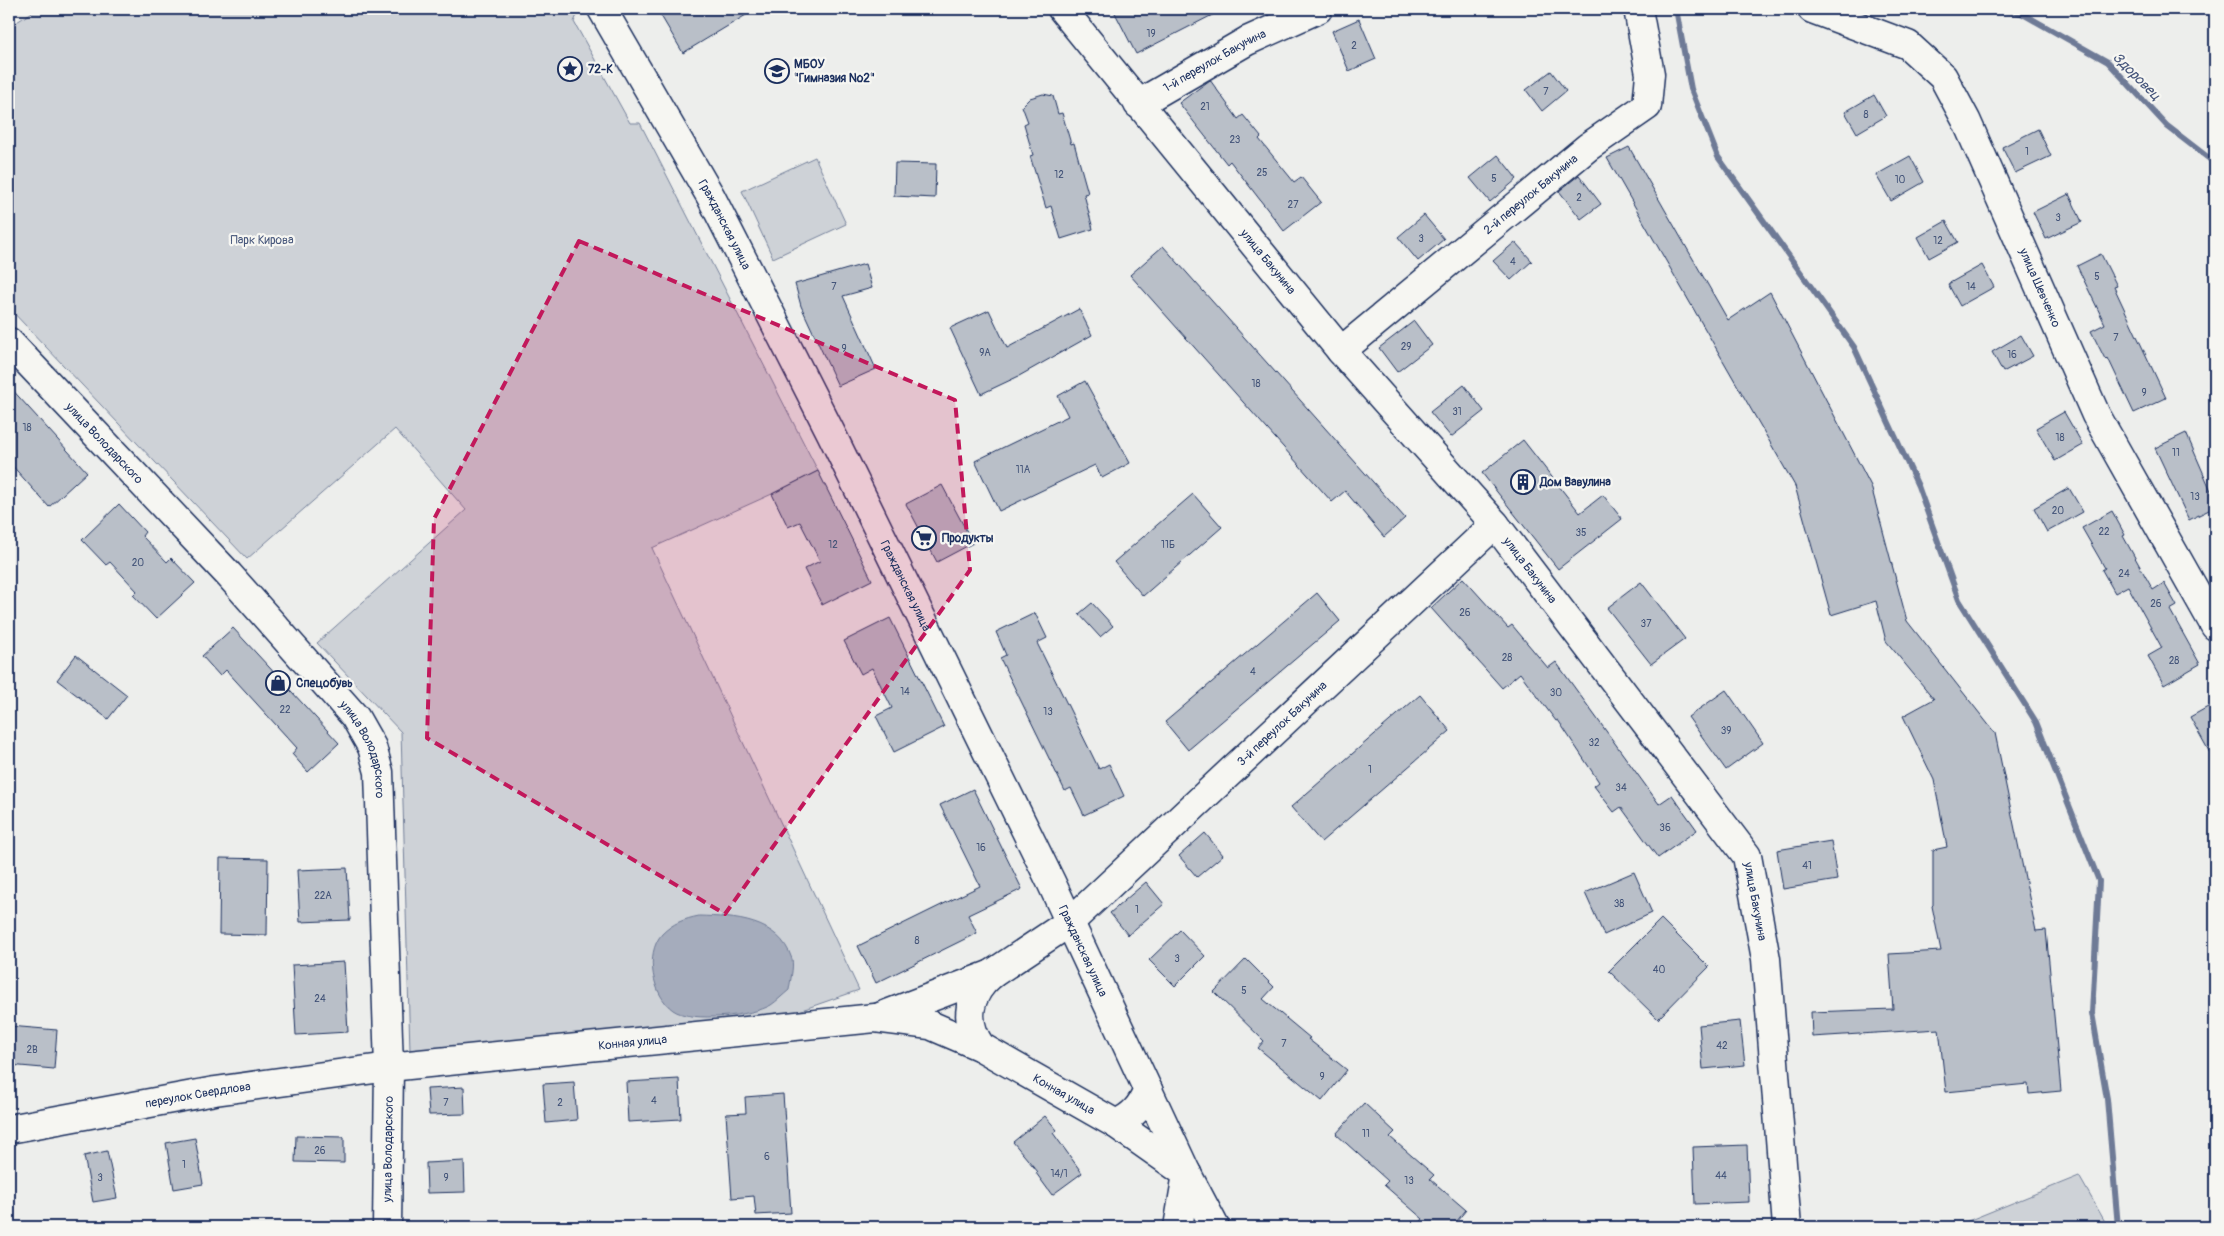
<svg xmlns="http://www.w3.org/2000/svg" width="2224" height="1236" font-family="Pangolin,sans-serif">
	<rect width="100%" height="100%" fill="#edeeec"/>
	<filter id="ink" filterUnits="userSpaceOnUse"><feTurbulence type="fractalNoise" baseFrequency=".02" numOctaves="2"/><feDisplacementMap in="SourceGraphic" scale="10" xChannelSelector="R" yChannelSelector="G"/><feConvolveMatrix kernelMatrix="1 2 1 2 8 2 1 2 1" color-interpolation-filters="sRGB"/></filter>
	<g filter="url(#ink)">
		<!-- green -->
		<g fill="#ced2d7" stroke="#74809a">
			<polygon points="37,9 576,9 578,13 574,22 630,123 640,123 818,471 772,494 652,548 859,990 773,1020 410,1051 401,732 317,643 466,510 395,429 247,559 9,308 9,27"/>
			<polygon points="815,157 846,224 773,258 742,191"/>
			<polygon points="2079,1176 2108,1227 1953,1227"/>
		</g>
		<!-- water -->
		<path fill="#a5acbc" stroke="#6e7a96" d="M699,916C734,917 779,919 792,959C794,967 790,982 789,990C783,995 777,1001 771,1005C753,1016 691,1023 673,1010C653,996 644,954 662,934C673,923 684,919 699,916Z"/>
		<g fill="none" stroke-linecap="round" stroke-linejoin="round">
			<!-- stream -->
			<g stroke="#6e7a96" stroke-width="6">
				<polyline points="1676,9 1691,89 1718,157 1854,347 1918,486 1959,600 2036,722 2099,881 2092,1013 2107,1099 2118,1227"/>
				<polyline points="2004,9 2021,13 2108,62 2167,126 2215,163"/>
			</g>
		</g>
		<!-- building -->
		<g fill="#b9bfc8" stroke="#1b2f5e">
			<polygon points="657,9 756,9 683,53"/>
			<polygon points="1113,9 1224,9 1136,54"/>
			<polygon points="1359,19 1376,59 1349,71 1332,31"/>
			<polygon points="1551,71 1566,91 1542,111 1526,90"/>
			<polygon points="1210,80 1238,119 1243,115 1261,137 1259,139 1294,182 1301,177 1321,202 1284,231 1230,161 1227,164 1179,103"/>
			<polygon points="1043,94 1053,96 1058,114 1062,113 1071,144 1074,143 1088,193 1084,194 1093,229 1061,239 1051,206 1046,208 1030,156 1033,155 1024,124 1028,122 1022,106 1030,98"/>
			<polygon points="1874,95 1886,116 1857,133 1845,112"/>
			<polygon points="2038,129 2051,156 2015,173 2002,147"/>
			<polygon points="1629,147 1728,320 1770,292 1871,486 1907,621 1995,733 2036,931 2046,930 2061,1091 2029,1094 2028,1084 1946,1092 1939,1029 1812,1037 1811,1012 1893,1009 1889,954 1941,951 1932,906 1933,905 1933,850 1947,847 1934,780 1903,716 1934,699 1886,641 1876,601 1831,615 1795,486 1607,158"/>
			<polygon points="1498,155 1517,179 1490,202 1470,178"/>
			<polygon points="1910,156 1924,182 1891,201 1876,175"/>
			<polygon points="895,163 936,164 935,198 894,196"/>
			<polygon points="1579,175 1601,204 1581,219 1559,191"/>
			<polygon points="2069,194 2082,222 2046,239 2033,212"/>
			<polygon points="1424,215 1444,239 1418,261 1398,237"/>
			<polygon points="1946,221 1958,242 1929,258 1918,237"/>
			<polygon points="1515,242 1532,261 1511,280 1493,261"/>
			<polygon points="1163,246 1405,518 1384,537 1345,491 1332,502 1130,275"/>
			<polygon points="2101,254 2117,286 2114,287 2166,398 2134,413 2108,358 2105,359 2091,331 2105,324 2077,266"/>
			<polygon points="865,264 872,288 843,296 876,369 838,386 801,306 795,284"/>
			<polygon points="1982,265 1994,287 1960,306 1948,284"/>
			<polygon points="1079,309 1092,335 1019,376 981,394 950,328 989,310 1007,348"/>
			<polygon points="1414,321 1432,345 1397,372 1379,348"/>
			<polygon points="2021,335 2033,356 2003,372 1992,352"/>
			<polygon points="1085,381 1130,463 1102,478 1095,465 999,511 975,461 1068,416 1058,396"/>
			<polygon points="1464,385 1484,411 1451,437 1430,412"/>
			<polygon points="9,386 87,472 49,507 9,462"/>
			<polygon points="2064,412 2083,445 2055,461 2036,428"/>
			<polygon points="2186,433 2215,500 2215,507 2189,520 2155,448"/>
			<polygon points="1523,440 1580,513 1603,495 1622,519 1558,569 1482,473"/>
			<polygon points="818,471 872,580 822,605 804,569 820,561 800,522 788,527 772,494"/>
			<polygon points="942,485 973,543 937,562 906,504"/>
			<polygon points="2069,488 2083,512 2047,532 2034,508"/>
			<polygon points="1193,494 1222,527 1143,596 1114,562"/>
			<polygon points="119,504 145,532 142,536 167,562 171,558 195,583 156,619 133,595 137,591 110,562 106,565 82,540"/>
			<polygon points="2112,511 2125,535 2123,536 2153,590 2164,583 2177,606 2170,610 2200,664 2164,685 2148,656 2162,648 2128,586 2115,593 2102,570 2105,568 2082,528"/>
			<polygon points="1463,578 1508,628 1512,625 1548,668 1556,662 1659,804 1672,795 1697,830 1658,858 1621,807 1614,812 1594,786 1599,782 1558,720 1556,721 1520,673 1502,688 1431,608"/>
			<polygon points="1641,582 1685,639 1651,664 1607,608"/>
			<polygon points="1317,593 1340,621 1188,750 1165,722"/>
			<polygon points="1092,603 1113,626 1100,637 1079,614"/>
			<polygon points="1035,613 1047,638 1037,643 1099,769 1109,764 1124,796 1084,815 1071,788 1065,791 1000,658 1006,655 996,632"/>
			<polygon points="890,618 944,727 894,752 876,716 892,708 872,668 861,674 844,641"/>
			<polygon points="233,628 339,743 308,772 292,754 297,748 226,670 220,676 202,656"/>
			<polygon points="76,655 127,695 108,719 57,680"/>
			<polygon points="1726,690 1763,743 1726,770 1688,717"/>
			<polygon points="1420,695 1450,731 1321,842 1291,807"/>
			<polygon points="2215,703 2215,762 2190,717"/>
			<polygon points="973,789 1022,889 968,915 977,933 876,983 858,946 980,886 940,805"/>
			<polygon points="1205,833 1223,855 1197,877 1179,856"/>
			<polygon points="1831,841 1837,880 1783,889 1777,850"/>
			<polygon points="220,858 268,859 267,935 219,934"/>
			<polygon points="347,868 350,920 300,922 297,870"/>
			<polygon points="1634,872 1652,913 1604,935 1585,893"/>
			<polygon points="1146,882 1164,904 1128,935 1110,913"/>
			<polygon points="1661,919 1709,967 1658,1019 1609,971"/>
			<polygon points="1180,930 1205,956 1175,986 1149,960"/>
			<polygon points="1246,959 1274,987 1263,999 1310,1038 1308,1039 1347,1070 1322,1101 1258,1048 1264,1041 1214,992"/>
			<polygon points="344,962 348,1032 296,1035 292,965"/>
			<polygon points="1740,1021 1745,1065 1703,1069 1699,1025"/>
			<polygon points="9,1026 57,1030 54,1069 9,1065"/>
			<polygon points="679,1079 681,1119 628,1122 626,1082"/>
			<polygon points="574,1082 577,1120 546,1123 543,1084"/>
			<polygon points="464,1087 465,1114 429,1115 427,1089"/>
			<polygon points="783,1094 791,1213 756,1215 754,1196 732,1198 726,1114 746,1113 745,1097"/>
			<polygon points="1364,1103 1395,1132 1390,1137 1434,1175 1430,1179 1466,1210 1452,1227 1416,1227 1423,1219 1384,1185 1388,1181 1336,1134"/>
			<polygon points="1045,1116 1057,1130 1053,1133 1082,1173 1052,1195 1036,1173 1038,1172 1013,1142"/>
			<polygon points="296,1136 344,1137 344,1163 295,1162"/>
			<polygon points="195,1138 203,1184 174,1189 166,1143"/>
			<polygon points="1747,1145 1749,1202 1695,1204 1693,1147"/>
			<polygon points="107,1151 117,1198 93,1202 84,1156"/>
			<polygon points="464,1161 465,1192 427,1193 426,1163"/>
		</g>
		<g fill="none" stroke-linecap="round" stroke-linejoin="round">
			<defs>
				<g id="minor">
					<path id="s1" d="M1062,9L1341,351L1495,524L1747,856L1766,959L1787,1227"/>
					<path id="s2" d="M1812,9L1908,45L1943,77L1966,120L2096,415L2215,626"/>
					<path id="s3" d="M1138,104L1247,41L1318,9"/>
					<path id="s4" d="M9,342L229,575L355,717L372,747L379,772L389,1067L387,1227"/>
					<path id="s5" d="M1341,351L1588,147L1647,106L1650,74L1638,9"/>
					<path id="s6" d="M882,1016L992,974L1070,922L1495,524"/>
					<path d="M981,1047C963,1021 968,994 992,974"/>
					<path d="M1116,1124C1133,1116 1141,1107 1148,1090"/>
					<path id="s7" d="M9,1129L215,1091L389,1067L875,1018L930,1025L981,1047L1116,1124L1187,1174L1178,1227"/>
				</g>
				<g id="major">
					<path id="s8" d="M602,9L711,197L831,433L1051,882L1187,1174L1215,1227"/>
				</g>
			</defs>
			<!-- minor casing -->
			<use href="#minor" stroke="#1b2f5e" stroke-width="31"/>
			<!-- major casing -->
			<use href="#major" stroke="#1b2f5e" stroke-width="31"/>
			<!-- minor -->
			<use href="#minor" stroke="#f6f6f2" stroke-width="28"/>
			<!-- major -->
			<use href="#major" stroke="#f6f6f2" stroke-width="28"/>
		</g>
	</g>
	<!-- marked area -->
	<path fill="#c2185b" fill-opacity="0.2" stroke="#c2185b" stroke-width="4" stroke-dasharray="10 6" stroke-linejoin="round" d="M579,241L955,400L970,570L725,914L427,738L434,519Z"/>
	<!-- icons -->
	<defs>
		<symbol id="sight-ring" viewBox="-11 -11 22 22"><circle r="9.5" fill="#f6f6f2" stroke="#1b2f5e" stroke-width="1.5"/><path d="M0-6L1.8-2.2L6-1.7L2.9 1.2L3.7 5.4L0 3.3L-3.7 5.4L-2.9 1.2L-6-1.7L-1.8-2.2Z" fill="#1b2f5e"/></symbol>
		<symbol id="school-ring" viewBox="-11 -11 22 22"><circle r="9.5" fill="#f6f6f2" stroke="#1b2f5e" stroke-width="1.5"/><path d="M0-5L7-2L0 1L-7-2ZM-4 1L0 2.5L4 1V4Q0 6-4 4Z" fill="#1b2f5e"/></symbol>
		<symbol id="building-ring" viewBox="-11 -11 22 22"><circle r="9.5" fill="#f6f6f2" stroke="#1b2f5e" stroke-width="1.5"/><path d="M-4-6H4V6H1V3H-1V6H-4ZM-2.5-4.3h1.7v1.8h-1.7ZM.8-4.3h1.7v1.8H.8ZM-2.5-1h1.7V.8h-1.7ZM.8-1h1.7V.8H.8Z" fill="#1b2f5e"/></symbol>
		<symbol id="supermarket-ring" viewBox="-11 -11 22 22"><circle r="9.5" fill="#f6f6f2" stroke="#1b2f5e" stroke-width="1.5"/><path d="M-6-5.5h2.5l.6 2H6L4.5 2H-2.5L-4.4-4H-6ZM-1.5 3.2a1.3 1.3 0 1 0 .1 0ZM3 3.2a1.3 1.3 0 1 0 .1 0Z" fill="#1b2f5e"/></symbol>
		<symbol id="shop-ring" viewBox="-11 -11 22 22"><circle r="9.5" fill="#f6f6f2" stroke="#1b2f5e" stroke-width="1.5"/><path d="M-5-2.5h2.3a2.7 3.5 0 0 1 5.4 0H5L5.5 6h-11ZM-1.5-2.5h3a1.5 2.3 0 0 0-3 0Z" fill="#1b2f5e"/></symbol>
	</defs>
	<g fill-rule="evenodd">
		<use href="#sight-ring" x="556" y="55" width="28" height="28"/>
		<use href="#school-ring" x="763" y="57" width="28" height="28"/>
		<use href="#building-ring" x="1509" y="468" width="28" height="28"/>
		<use href="#supermarket-ring" x="910" y="524" width="28" height="28"/>
		<use href="#shop-ring" x="264" y="669" width="28" height="28"/>
	</g>
	<g text-anchor="middle" stroke-width="4.5" stroke-linejoin="round" paint-order="stroke">
		<!-- number labels -->
		<g font-size="10" fill="#425378">
			<text x="1151" y="37">19</text>
			<text x="1354" y="49">2</text>
			<text x="1546" y="95">7</text>
			<text x="1205" y="110">21</text>
			<text x="1866" y="118">8</text>
			<text x="1235" y="143">23</text>
			<text x="2027" y="155">1</text>
			<text x="1262" y="176">25</text>
			<text x="1059" y="178">12</text>
			<text x="1494" y="182">5</text>
			<text x="1900" y="183">10</text>
			<text x="1579" y="201">2</text>
			<text x="1293" y="208">27</text>
			<text x="2058" y="221">3</text>
			<text x="1421" y="242">3</text>
			<text x="1938" y="244">12</text>
			<text x="1513" y="265">4</text>
			<text x="2097" y="280">5</text>
			<text x="834" y="290">7</text>
			<text x="1971" y="290">14</text>
			<text x="2116" y="341">7</text>
			<text x="1406" y="350">29</text>
			<text x="844" y="352">9</text>
			<text x="985" y="356">9А</text>
			<text x="2012" y="358">16</text>
			<text x="1256" y="387">18</text>
			<text x="2144" y="396">9</text>
			<text x="1457" y="415">31</text>
			<text x="27" y="431">18</text>
			<text x="2060" y="441">18</text>
			<text x="2176" y="456">11</text>
			<text x="1023" y="473">11А</text>
			<text x="2195" y="500">13</text>
			<text x="2058" y="514">20</text>
			<text x="2104" y="535">22</text>
			<text x="1581" y="536">35</text>
			<text x="833" y="548">12</text>
			<text x="1168" y="548">11Б</text>
			<text x="138" y="566">20</text>
			<text x="2124" y="577">24</text>
			<text x="2156" y="607">26</text>
			<text x="1465" y="616">26</text>
			<text x="1646" y="627">37</text>
			<text x="1507" y="661">28</text>
			<text x="2174" y="664">28</text>
			<text x="1253" y="675">4</text>
			<text x="905" y="695">14</text>
			<text x="1556" y="696">30</text>
			<text x="285" y="713">22</text>
			<text x="1048" y="715">13</text>
			<text x="1726" y="734">39</text>
			<text x="1594" y="746">32</text>
			<text x="1370" y="773">1</text>
			<text x="1621" y="791">34</text>
			<text x="1665" y="831">36</text>
			<text x="981" y="851">16</text>
			<text x="1807" y="869">41</text>
			<text x="323" y="899">22А</text>
			<text x="1619" y="907">38</text>
			<text x="1137" y="913">1</text>
			<text x="917" y="944">8</text>
			<text x="1177" y="962">3</text>
			<text x="1659" y="973">40</text>
			<text x="1244" y="994">5</text>
			<text x="320" y="1002">24</text>
			<text x="1284" y="1047">7</text>
			<text x="1722" y="1049">42</text>
			<text x="32" y="1053">2В</text>
			<text x="1322" y="1080">9</text>
			<text x="654" y="1104">4</text>
			<text x="446" y="1106">7</text>
			<text x="560" y="1106">2</text>
			<text x="1366" y="1137">11</text>
			<text x="320" y="1154">26</text>
			<text x="767" y="1160">6</text>
			<text x="184" y="1168">1</text>
			<text x="1059" y="1177">14/1</text>
			<text x="1721" y="1179">44</text>
			<text x="100" y="1181">3</text>
			<text x="446" y="1181">9</text>
			<text x="1409" y="1184">13</text>
		</g>
		<!-- street labels -->
		<g font-size="12" fill="#1b2f5e" stroke="#f6f6f2">
			<text dy="4" stroke="none"><textPath href="#s3" startOffset="88">1-й переулок Бакунина</textPath></text>
			<text dy="4" stroke="none"><textPath href="#s5" startOffset="246">2-й переулок Бакунина</textPath></text>
			<text dy="4" stroke="none"><textPath href="#s8" startOffset="248">Гражданская улица</textPath></text>
			<text dy="4" stroke="none"><textPath href="#s1" startOffset="326">улица Бакунина</textPath></text>
			<text dy="4" stroke="none"><textPath href="#s2" startOffset="382">улица Шевченко</textPath></text>
			<text dy="4" stroke="none"><textPath href="#s4" startOffset="139">улица Володарского</textPath></text>
			<text dy="4" stroke="none"><textPath href="#s1" startOffset="731">улица Бакунина</textPath></text>
			<text dy="4" stroke="none"><textPath href="#s8" startOffset="652">Гражданская улица</textPath></text>
			<text dy="4" stroke="none"><textPath href="#s6" startOffset="502">3-й переулок Бакунина</textPath></text>
			<text dy="4" stroke="none"><textPath href="#s4" startOffset="544">улица Володарского</textPath></text>
			<text dy="4" stroke="none"><textPath href="#s1" startOffset="1136">улица Бакунина</textPath></text>
			<text dy="4" stroke="none"><textPath href="#s8" startOffset="1058">Гражданская улица</textPath></text>
			<text dy="4" stroke="none"><textPath href="#s7" startOffset="630">Конная улица</textPath></text>
			<text dy="4" stroke="none"><textPath href="#s7" startOffset="1080">Конная улица</textPath></text>
			<text dy="4" stroke="none"><textPath href="#s7" startOffset="192">переулок Свердлова</textPath></text>
			<text transform="translate(388 1149) rotate(-89)" y="4">улица Володарского</text>
		</g>
		<!-- poi labels -->
		<g font-size="12" font-weight="bold" fill="#1b2f5e" stroke="#f6f6f2" text-anchor="start">
			<text x="794" y="68">МБОУ<tspan x="794" dy="14">"Гимназия №2"</tspan></text>
			<text x="588" y="73">72-К</text>
			<text x="1540" y="486">Дом Вавулина</text>
			<text x="942" y="542">Продукты</text>
			<text x="296" y="687">Спецобувь</text>
		</g>
		<!-- park labels -->
		<g font-size="12" fill="#48587c" stroke="#f6f6f2">
			<text x="262" y="244">Парк Кирова</text>
		</g>
		<!-- water labels -->
		<g font-size="14" font-style="italic" fill="#44547a" stroke="#f6f6f2">
			<text transform="translate(2137 76) rotate(45)" y="5">Здоровец</text>
		</g>
	</g>
	<!-- margin -->
	<rect width="2224" height="1236" fill="none" stroke="#f6f6f2" stroke-width="30"/>
	<rect x="15" y="15" width="2194" height="1206" fill="none" stroke="#1b2f5e" stroke-width="2" filter="url(#ink)"/>
</svg>
